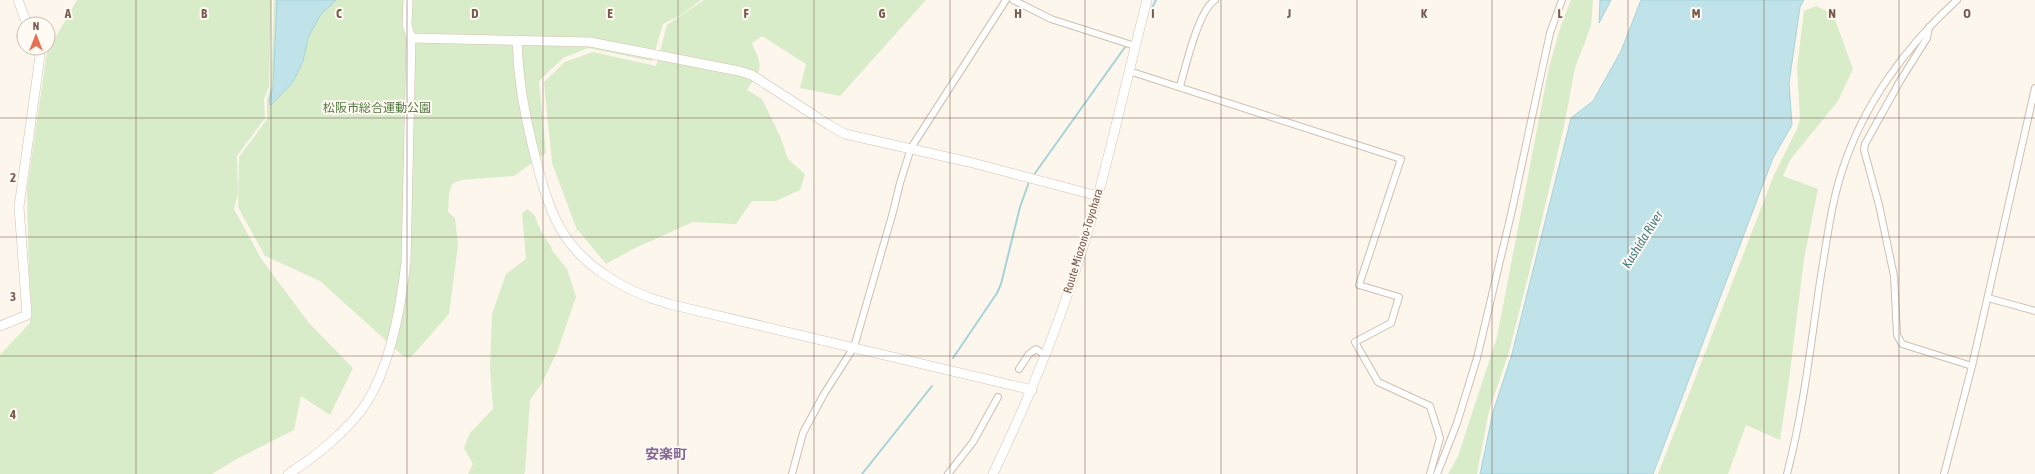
<svg xmlns="http://www.w3.org/2000/svg" width="2035" height="474" font-family="'Asap Condensed','Noto Sans JP',sans-serif">
	<rect width="100%" height="100%" fill="#fdf6ec"/>
	<!-- green -->
	<g fill="#d8ecc9">
		<polygon points="77,0 271,0 269,87 264,99 265,118 237,156 238,193 234,209 262,260 309,323 353,368 330,415 301,396 294,430 235,460 212,474 0,474 0,355 30,323 27,189 47,52"/>
		<polygon points="274,0 701,0 681,15 663,24 652,61 588,48 563,58 539,81 546,153 514,176 461,180 452,184 449,194 448,212 455,218 458,245 449,314 413,355 408,358 402,355 320,281 265,256 238,207 239,157 267,119 267,99 271,87"/>
		<path d="M704,0H926L840,96L800,88L806,64L762,36L752,43C763,69 763,67 747,90L762,99L780,136L788,159L805,174L800,190L776,201H752L736,224L693,222L633,249L606,264L578,230L551,249L567,269L576,297L557,352L542,383L530,400L525,472L524,474H468L473,464L464,448L470,433L493,409L490,369L492,314L506,274L526,259L522,213L528,209L535,216L541,232L552,248L577,230L552,163L544,82L565,62L593,52L656,66L667,25Z"/>
		<polygon points="1571,0 1593,0 1591,26 1575,68 1564,126 1533,257 1509,352 1489,411 1477,474 1448,474 1458,456 1497,337 1549,67 1561,25"/>
		<polygon points="1816,6 1833,14 1853,69 1838,101 1790,160 1783,176 1818,189 1804,259 1789,380 1780,440 1746,425 1728,474 1658,474 1774,175 1797,129 1800,119 1797,67 1804,11"/>
	</g>
	<!-- water -->
	<g fill="#bfe3e8" stroke="#a5d3da">
		<polygon points="277,0 336,0 321,14 308,38 303,61 293,82 271,105 269,101 273,87"/>
		<polygon points="1600,0 1611,0 1599,23"/>
		<polygon points="1641,0 1804,0 1800,7 1789,83 1792,125 1773,158 1653,474 1480,474 1493,412 1512,354 1571,118 1593,101 1621,51"/>
	</g>
	<g fill="none" stroke-linecap="round" stroke-linejoin="round">
		<!-- stream -->
		<g stroke="#a5d3da" stroke-width="2">
			<polyline points="1152,8 1156,0"/>
			<polyline points="1033,176 1125,47"/>
			<polyline points="953,358 997,293 1001,284 1020,207 1029,182"/>
			<polyline points="862,474 932,386"/>
		</g>
		<defs>
			<g id="street">
				<polyline points="1013,0 1051,19 1135,46"/>
				<polyline points="1929,27 1927,38 1900,81 1865,144 1864,150 1879,205 1894,276 1897,335 1902,344 1972,366"/>
				<polyline points="1129,71 1401,159 1359,285 1399,297 1391,323 1355,342 1378,382 1430,406 1440,438 1430,474"/>
				<path d="M1180,86C1186,66 1198,11 1215,0"/>
				<polyline points="1988,298 2035,311"/>
				<polyline points="1019,369 1029,354 1036,349 1045,355"/>
				<polyline points="792,474 803,433 824,394 854,347 893,212 900,183 911,148 1006,0"/>
				<polyline points="948,474 973,442 998,397"/>
				<polyline points="1437,474 1457,423 1477,358 1512,210 1550,33 1562,0"/>
				<path d="M1787,474C1804,409 1811,341 1821,275C1827,240 1831,205 1842,171C1863,105 1906,46 1957,0"/>
				<polyline points="1944,474 1972,366 2035,88"/>
			</g>
			<g id="secondary">
				<polyline points="18,0 27,24"/>
				<polyline points="411,38 590,42 739,71 752,75 829,125 845,134 969,162 1098,196"/>
				<path d="M517,40C518,79 524,110 533,148C539,172 545,197 556,220C577,265 624,291 669,304L1032,390"/>
				<polyline points="0,326 27,315 19,207 40,56 37,48"/>
				<path d="M288,474C314,458 351,428 367,402C391,364 401,306 406,262L411,38L407,25L408,0"/>
				<path d="M993,474C1024,409 1052,343 1074,275C1104,185 1123,92 1147,0"/>
			</g>
		</defs>
		<!-- street casing -->
		<use href="#street" stroke="#d1beb0" stroke-width="8"/>
		<!-- secondary casing -->
		<use href="#secondary" stroke="#d6c0b0" stroke-width="10"/>
		<!-- street -->
		<use href="#street" stroke="#fff" stroke-width="6"/>
		<!-- secondary -->
		<use href="#secondary" stroke="#fff" stroke-width="9"/>
	</g>
	<!-- grid -->
	<path fill="none" stroke="#7a5c4d" stroke-width="1" stroke-opacity="0.55" d="M136,0V474M271,0V474M407,0V474M543,0V474M678,0V474M814,0V474M950,0V474M1085,0V474M1221,0V474M1357,0V474M1492,0V474M1628,0V474M1764,0V474M1899,0V474M0,118H2035M0,237H2035M0,356H2035"/>
	<g text-anchor="middle" stroke-width="4" stroke-linejoin="round" paint-order="stroke">
		<!-- park labels -->
		<g font-size="12" fill="#537a41" stroke="#fffaf3">
			<text x="377" y="112">松阪市総合運動公園</text>
		</g>
		<!-- street labels -->
		<g font-size="12" fill="#7a5c4d" stroke="#fffaf3">
			<text transform="translate(1083 241) rotate(-73)" y="4">Route Miozono-Toyohara</text>
		</g>
		<!-- water labels -->
		<g font-size="13" font-style="italic" fill="#437c86" stroke="#fffaf3">
			<text transform="translate(1642 239) rotate(-58)" y="5">Kushida River</text>
		</g>
		<!-- quarter labels -->
		<g font-size="14" font-weight="bold" fill="#846695" stroke="#fffaf3">
			<text x="666" y="459">安楽町</text>
		</g>
	</g>
	<g font-size="13" text-anchor="middle" font-weight="bold" fill="#7a5c4d" stroke="#fffaf3" stroke-width="4" stroke-linejoin="round" paint-order="stroke">
		<text x="68" y="18">A</text>
		<text x="204" y="18">B</text>
		<text x="339" y="18">C</text>
		<text x="475" y="18">D</text>
		<text x="610" y="18">E</text>
		<text x="746" y="18">F</text>
		<text x="882" y="18">G</text>
		<text x="1018" y="18">H</text>
		<text x="1153" y="18">I</text>
		<text x="1289" y="18">J</text>
		<text x="1424" y="18">K</text>
		<text x="1560" y="18">L</text>
		<text x="1696" y="18">M</text>
		<text x="1832" y="18">N</text>
		<text x="1967" y="18">O</text>
		<text x="13" y="182">2</text>
		<text x="13" y="301">3</text>
		<text x="13" y="419">4</text>
	</g>
	<!-- north arrow -->
	<g transform="translate(36 36)"><circle r="19" fill="#fffaf3" stroke="#cabbb1"/>
	<path d="M0-3L7 15L0 10L-7 15Z" fill="#e76f51"/>
	<text y="-6" font-size="11" font-weight="bold" text-anchor="middle" fill="#7a5c4d">N</text>
	</g>
</svg>
